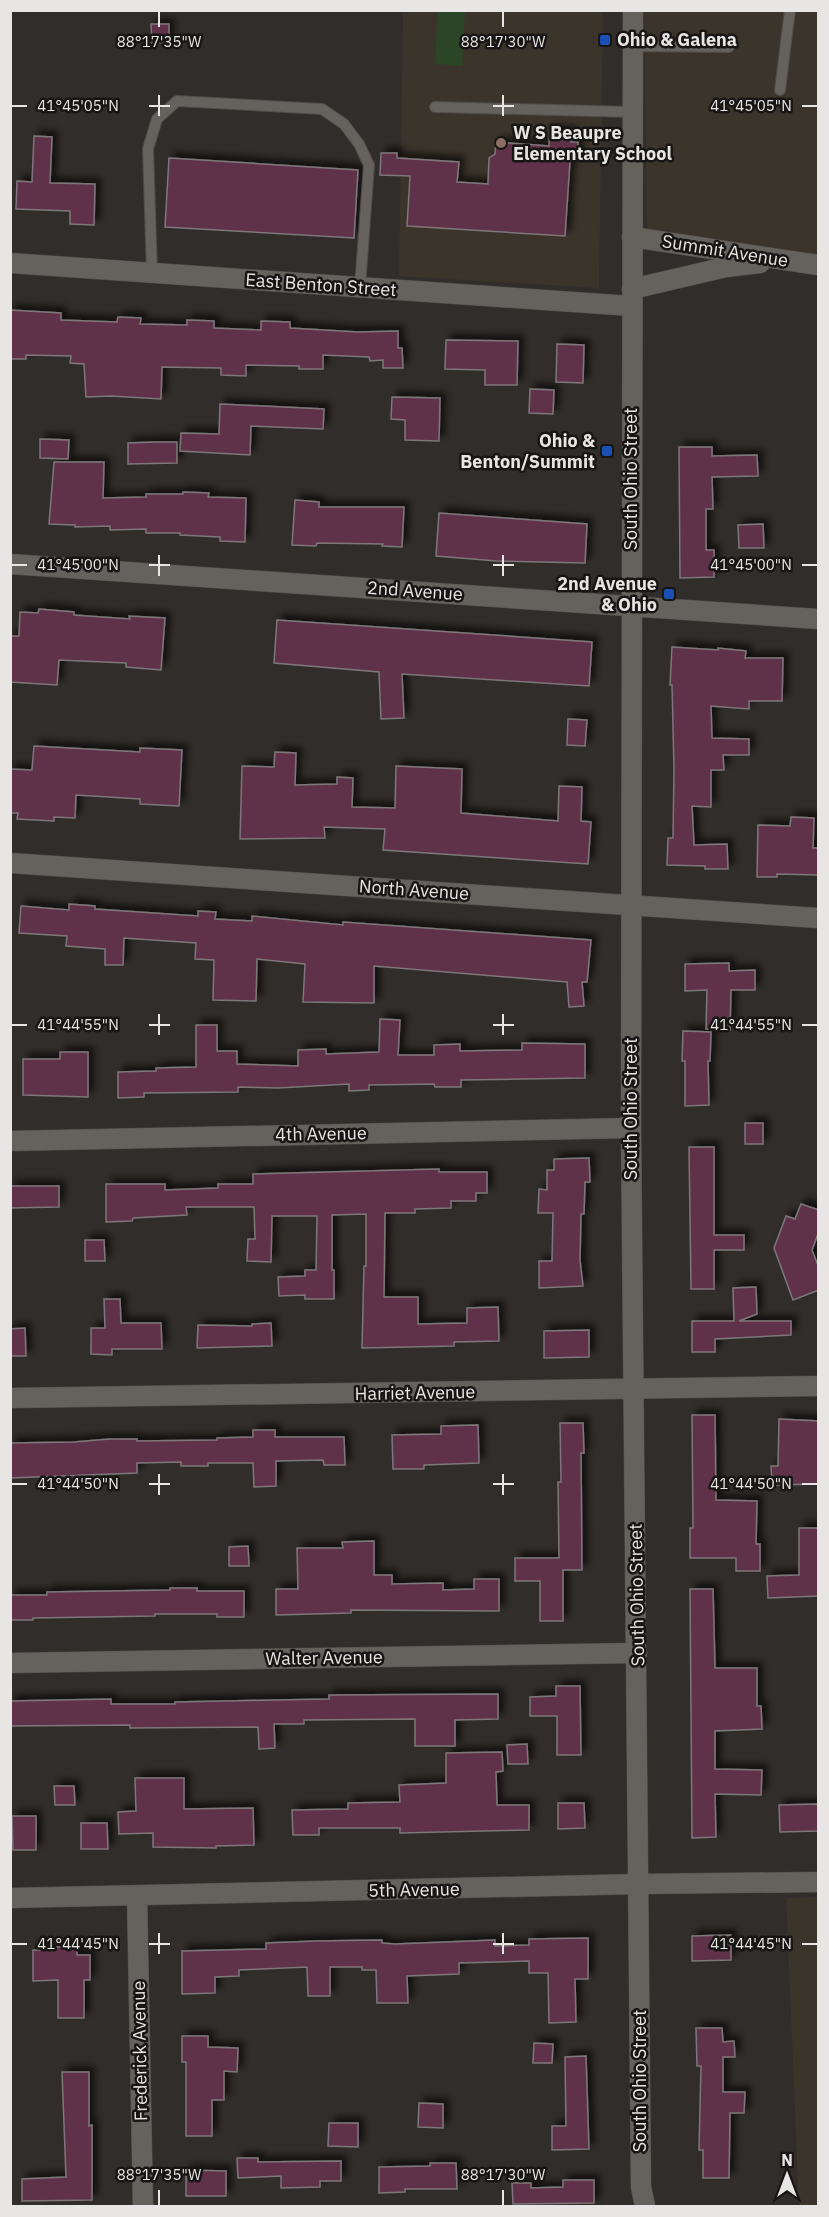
<svg xmlns="http://www.w3.org/2000/svg" width="829" height="2217" font-family="'IBM Plex Sans',sans-serif">
	<defs>
		<filter id="shadow"><feDropShadow dx="5.5" dy="-5.5" stdDeviation="3" flood-color="#0009"/></filter>
	</defs>
	<rect width="100%" height="100%" fill="#312d2a"/>
	<!-- built -->
	<g fill="#3b342b">
		<polygon points="403,11 603,11 599,288 399,276"/>
		<polygon points="644,11 818,11 818,256 647,232"/>
		<polygon points="818,1897 818,2206 799,2206 786,1898"/>
	</g>
	<!-- green -->
	<polygon fill="#2b4626" points="438,11 465,11 462,66 435,64"/>
	<!-- building -->
	<g fill="#61304a" stroke="#7d777a" stroke-width="1.5" filter="url(#shadow)">
		<polygon points="151,24 169,24 169,42 152,43"/>
		<polygon points="550,131 571,132 571,142 578,142 577,161 570,161 565,236 407,226 410,176 380,175 381,153 397,153 397,158 459,162 457,182 488,184 489,158 495,154 496,142 549,146"/>
		<polygon points="34,136 52,137 50,183 95,184 94,225 70,224 70,211 16,209 17,181 32,182"/>
		<polygon points="169,158 358,170 354,238 165,227"/>
		<polygon points="10,310 61,313 61,320 117,322 118,317 141,318 140,324 187,325 187,320 214,321 214,328 261,330 261,321 290,322 290,328 358,332 398,331 398,348 402,348 403,368 383,368 383,360 370,361 369,357 323,355 323,369 299,369 299,366 246,365 246,376 221,375 221,368 162,367 161,399 111,396 86,397 84,364 70,363 71,356 26,355 26,359 10,359"/>
		<polygon points="446,340 518,341 517,385 485,385 485,370 445,369"/>
		<polygon points="557,344 584,345 583,383 556,382"/>
		<polygon points="530,389 554,390 553,414 529,413"/>
		<polygon points="392,397 440,398 439,441 405,440 405,420 391,419"/>
		<polygon points="220,404 324,409 323,429 251,426 250,455 180,451 181,433 219,434"/>
		<polygon points="40,439 69,440 68,459 40,458"/>
		<polygon points="155,442 177,442 177,463 128,464 128,443"/>
		<polygon points="679,447 712,447 712,456 757,455 758,476 712,477 713,509 706,509 706,550 714,550 714,577 680,578"/>
		<polygon points="54,462 104,462 103,498 146,497 146,494 183,494 183,492 209,493 208,497 246,498 245,542 220,541 220,537 180,535 180,533 146,533 146,529 110,530 110,526 75,527 75,525 49,524"/>
		<polygon points="295,500 319,502 319,507 404,507 402,547 382,546 383,544 317,543 316,546 292,545"/>
		<polygon points="439,513 587,524 585,563 497,561 436,556"/>
		<polygon points="763,524 764,548 739,548 738,525"/>
		<polygon points="39,609 74,612 74,615 130,619 129,616 165,618 161,670 126,667 126,663 59,660 57,685 10,682 10,636 19,636 20,612 38,613"/>
		<polygon points="277,620 592,642 589,686 402,674 404,718 381,719 379,672 274,663"/>
		<polygon points="672,647 718,650 718,648 746,651 745,658 783,658 782,701 749,701 749,709 711,706 712,738 749,739 749,755 723,755 724,770 711,770 711,807 692,806 694,845 727,844 728,869 705,869 705,866 667,865 668,838 673,838 674,770 672,685 670,685"/>
		<polygon points="568,719 587,720 585,746 567,745"/>
		<polygon points="34,746 140,752 140,748 182,750 179,806 140,804 140,799 76,795 75,818 54,817 54,821 17,819 18,813 10,813 10,769 32,770"/>
		<polygon points="275,752 296,753 295,785 337,784 337,777 353,778 352,807 395,808 396,766 462,769 461,813 558,821 559,786 582,787 581,821 591,822 588,864 383,850 385,829 324,827 325,838 240,839 242,766 274,767"/>
		<polygon points="791,817 814,818 813,848 819,848 819,875 777,874 777,877 757,877 758,825 790,826"/>
		<polygon points="69,904 95,906 95,909 198,916 198,911 216,912 215,919 252,921 252,916 343,925 343,922 591,940 587,982 582,982 584,1006 569,1007 567,982 374,966 374,1003 303,1002 305,964 257,959 256,1001 213,1000 214,960 195,959 196,943 124,938 123,965 105,965 105,949 66,946 67,936 19,933 21,906 69,910"/>
		<polygon points="729,963 729,971 755,970 755,990 731,990 730,1030 706,1029 707,990 685,991 685,964"/>
		<polygon points="380,1019 400,1020 398,1055 434,1055 434,1045 460,1044 460,1051 522,1050 522,1043 585,1044 585,1078 461,1080 461,1087 435,1087 434,1084 369,1085 369,1090 349,1091 349,1084 278,1088 238,1087 238,1092 144,1093 144,1097 118,1098 118,1072 156,1071 156,1068 196,1067 196,1025 217,1025 217,1051 237,1051 237,1064 298,1066 298,1050 326,1049 326,1054 379,1052"/>
		<polygon points="683,1031 711,1032 710,1061 708,1061 709,1105 685,1106 685,1061 682,1061"/>
		<polygon points="60,1052 88,1052 88,1097 23,1095 23,1059 60,1059"/>
		<rect x="745" y="1123" width="18" height="21"/>
		<polygon points="689,1147 714,1147 714,1235 744,1235 744,1250 714,1250 714,1289 691,1289"/>
		<polygon points="589,1158 590,1182 585,1182 584,1214 581,1214 580,1260 583,1286 539,1288 539,1261 552,1261 553,1213 538,1213 539,1189 547,1190 547,1170 554,1170 554,1159"/>
		<polygon points="439,1169 439,1172 487,1172 487,1193 476,1193 476,1201 451,1201 451,1208 415,1209 415,1213 385,1213 384,1297 418,1297 418,1324 467,1323 467,1308 498,1307 499,1341 454,1342 454,1346 362,1348 364,1266 366,1266 366,1214 332,1215 332,1270 334,1270 334,1299 305,1299 305,1295 279,1296 278,1277 305,1276 305,1270 316,1270 317,1216 272,1216 271,1262 247,1261 248,1239 255,1239 254,1207 186,1207 187,1215 133,1218 132,1221 106,1222 106,1184 165,1184 165,1190 218,1188 218,1184 253,1184 253,1174"/>
		<polygon points="10,1186 59,1186 59,1207 10,1208"/>
		<polygon points="801,1204 819,1210 819,1231 812,1250 819,1268 819,1290 793,1300 774,1248 786,1216 795,1219"/>
		<polygon points="85,1240 104,1240 105,1261 85,1261"/>
		<polygon points="756,1287 757,1314 739,1321 791,1321 791,1335 715,1339 715,1352 692,1352 692,1321 734,1321 733,1288"/>
		<polygon points="104,1299 120,1299 121,1323 161,1323 162,1349 112,1349 112,1355 91,1354 91,1328 105,1328"/>
		<polygon points="271,1323 272,1346 197,1348 198,1325 252,1326 252,1324"/>
		<polygon points="25,1328 26,1356 10,1356 10,1329"/>
		<polygon points="589,1330 589,1357 544,1358 544,1331"/>
		<polygon points="692,1415 715,1415 716,1500 757,1501 756,1544 760,1544 760,1571 736,1571 736,1558 690,1558 690,1528 693,1528"/>
		<polygon points="779,1419 819,1421 819,1484 772,1485 771,1466 778,1466"/>
		<polygon points="560,1423 583,1423 584,1453 581,1453 582,1570 563,1570 563,1621 540,1621 540,1581 515,1581 515,1558 559,1558 558,1482 561,1482"/>
		<polygon points="478,1425 479,1463 424,1465 424,1469 393,1469 392,1435 441,1434 441,1426"/>
		<polygon points="253,1430 275,1430 275,1437 344,1437 345,1465 324,1465 323,1460 276,1461 276,1486 254,1487 253,1463 208,1463 208,1466 181,1466 181,1462 137,1463 137,1473 10,1478 10,1443 74,1442 110,1439 137,1439 137,1441 217,1440 217,1438 253,1437"/>
		<polygon points="799,1528 819,1528 819,1596 768,1598 767,1576 799,1575"/>
		<polygon points="374,1541 374,1575 392,1575 392,1584 443,1583 443,1590 474,1589 474,1579 499,1579 499,1611 351,1610 351,1613 276,1615 276,1589 298,1589 297,1548 343,1548 342,1542"/>
		<polygon points="248,1546 249,1566 229,1566 229,1547"/>
		<polygon points="170,1588 197,1588 197,1591 244,1591 244,1617 217,1617 217,1614 155,1614 155,1616 33,1618 33,1620 10,1620 10,1595 47,1595 47,1592 170,1590"/>
		<polygon points="690,1589 713,1589 715,1668 757,1668 757,1706 761,1706 762,1729 715,1731 715,1769 762,1770 761,1795 715,1794 716,1837 692,1838"/>
		<polygon points="556,1686 580,1686 581,1755 557,1755 557,1716 530,1716 530,1697 556,1696"/>
		<polygon points="498,1694 498,1719 455,1720 455,1746 415,1746 415,1719 304,1720 304,1724 274,1724 275,1748 259,1749 258,1727 130,1728 130,1725 10,1726 10,1701 111,1699 111,1704 175,1704 175,1702 329,1699 329,1695"/>
		<polygon points="527,1744 528,1764 508,1764 507,1745"/>
		<polygon points="502,1752 503,1771 496,1772 497,1805 529,1805 529,1830 400,1833 400,1828 319,1828 319,1835 293,1835 292,1810 348,1809 348,1803 400,1802 399,1785 446,1783 446,1753"/>
		<polygon points="135,1778 184,1778 184,1809 253,1808 254,1845 216,1846 216,1848 153,1847 153,1833 119,1834 118,1812 136,1811"/>
		<polygon points="54,1786 74,1786 75,1805 55,1805"/>
		<polygon points="558,1803 584,1803 585,1828 558,1829"/>
		<polygon points="819,1804 819,1831 780,1832 779,1805"/>
		<polygon points="12,1816 36,1816 36,1850 13,1850"/>
		<polygon points="81,1823 107,1823 108,1849 81,1849"/>
		<polygon points="731,1935 731,1960 692,1961 692,1936"/>
		<polygon points="588,1938 588,1979 575,1979 576,2022 549,2023 548,1973 529,1973 529,1961 459,1963 459,1974 407,1976 408,2003 377,2003 376,1970 362,1970 362,1967 330,1967 330,1996 308,1996 307,1967 239,1970 239,1976 215,1977 215,1993 182,1994 182,1951 266,1949 266,1943 316,1941 382,1940 382,1943 395,1944 495,1940 495,1946 529,1945 529,1939"/>
		<polygon points="55,1947 77,1947 77,1955 90,1955 90,1980 84,1980 84,2018 58,2018 58,1980 33,1981 33,1950 55,1950"/>
		<polygon points="696,2028 722,2028 723,2042 734,2041 735,2057 723,2057 723,2092 745,2092 744,2113 730,2113 729,2178 703,2178 703,2150 699,2150 701,2066 697,2066"/>
		<polygon points="182,2036 208,2036 208,2047 238,2048 237,2072 224,2071 224,2100 212,2100 212,2136 186,2136 186,2062 182,2062"/>
		<polygon points="534,2043 553,2044 552,2063 533,2063"/>
		<polygon points="586,2056 589,2149 552,2150 552,2126 566,2126 565,2057"/>
		<polygon points="62,2072 89,2072 89,2126 92,2125 92,2200 22,2201 22,2179 66,2177"/>
		<polygon points="419,2103 443,2104 443,2128 418,2127"/>
		<polygon points="329,2123 358,2123 358,2147 328,2146"/>
		<polygon points="237,2158 258,2158 258,2162 341,2161 341,2181 320,2181 320,2187 281,2188 281,2176 238,2178"/>
		<polygon points="430,2163 456,2163 457,2189 405,2189 405,2192 379,2193 379,2167 430,2166"/>
		<polygon points="186,2170 226,2171 226,2196 186,2196"/>
		<polygon points="563,2180 594,2180 594,2203 513,2204 512,2183 531,2183 531,2188 563,2187"/>
	</g>
	<g fill="none" stroke-linecap="round" stroke-linejoin="round">
		<defs>
			<g id="lane">
				<polyline points="632,46 729,47"/>
				<polyline points="780,90 790,10"/>
				<polyline points="435,107 632,112"/>
				<polyline points="152,273 148,149 157,119 177,101 322,109 344,124 359,144 369,165 360,287"/>
			</g>
			<g id="street">
				<polyline points="633,10 631,1128 641,2187 645,2206"/>
				<polyline points="632,237 818,265"/>
				<polyline points="10,263 631,306"/>
				<polyline points="632,289 726,267 760,263"/>
				<polyline points="10,564 818,619"/>
				<polyline points="10,863 818,918"/>
				<polyline points="10,1141 631,1128"/>
				<polyline points="10,1398 818,1386"/>
				<polyline points="10,1663 637,1653"/>
				<polyline points="137,1896 143,2206"/>
				<polyline points="10,1898 639,1884 818,1882"/>
			</g>
		</defs>
		<!-- lane casing -->
		<use href="#lane" stroke="#4f4c49" stroke-width="12"/>
		<!-- street casing -->
		<use href="#street" stroke="#4f4c49" stroke-width="21"/>
		<!-- lane -->
		<use href="#lane" stroke="#65615d" stroke-width="10"/>
		<!-- street -->
		<use href="#street" stroke="#65615d" stroke-width="20"/>
	</g>
	<!-- ticks -->
	<path fill="none" stroke="#e8e6e4" stroke-width="2" d="M159,12V27M503,12V27M159,95V116M503,95V116M12,106H27M149,106H170M493,106H514M802,106H817M159,555V576M503,555V576M12,565H27M149,565H170M493,565H514M802,565H817M159,1014V1035M503,1014V1035M12,1025H27M149,1025H170M493,1025H514M802,1025H817M159,1474V1495M503,1474V1495M12,1484H27M149,1484H170M493,1484H514M802,1484H817M159,1933V1954M503,1933V1954M12,1944H27M149,1944H170M493,1944H514M802,1944H817M159,2190V2205M503,2190V2205"/>
	<!-- markers -->
	<g fill="#1a4fb4" stroke="#171614" stroke-width="2">
		<rect x="599" y="34" width="12" height="12" rx="3"/>
		<rect x="601" y="445" width="12" height="12" rx="3"/>
		<rect x="663" y="588" width="12" height="12" rx="3"/>
	</g>
	<circle fill="#8d6e63" stroke="#171614" stroke-width="2" cx="501" cy="143" r="6"/>
	<g text-anchor="middle" stroke-width="5" stroke-linejoin="round" paint-order="stroke">
		<!-- poi labels -->
		<g font-size="18" font-weight="bold" fill="#e8e6e4" stroke="#171614" text-anchor="start">
			<text x="617" y="46">Ohio &amp; Galena</text>
			<text x="513" y="139">W S Beaupre<tspan x="513" dy="21">Elementary School</tspan></text>
			<text x="595" y="447" text-anchor="end">Ohio &amp;<tspan x="595" dy="21">Benton/Summit</tspan></text>
			<text x="657" y="590" text-anchor="end">2nd Avenue<tspan x="657" dy="21">&amp; Ohio</tspan></text>
		</g>
		<!-- street labels -->
		<g font-size="18" fill="#e8e6e4" stroke="#171614">
			<text transform="translate(725 251) rotate(9)" y="6">Summit Avenue</text>
			<text transform="translate(321 285) rotate(4)" y="6">East Benton Street</text>
			<text transform="translate(631 479) rotate(-90)" y="6">South Ohio Street</text>
			<text transform="translate(415 591) rotate(4)" y="6">2nd Avenue</text>
			<text transform="translate(414 890) rotate(4)" y="6">North Avenue</text>
			<text transform="translate(631 1109) rotate(-90)" y="6">South Ohio Street</text>
			<text transform="translate(321 1134) rotate(-1)" y="6">4th Avenue</text>
			<text transform="translate(415 1393) rotate(-1)" y="6">Harriet Avenue</text>
			<text transform="translate(637 1595) rotate(-91)" y="6">South Ohio Street</text>
			<text transform="translate(324 1658) rotate(-1)" y="6">Walter Avenue</text>
			<text transform="translate(414 1890) rotate(-1)" y="6">5th Avenue</text>
			<text transform="translate(140 2051) rotate(-91)" y="6">Frederick Avenue</text>
			<text transform="translate(640 2081) rotate(-90)" y="6">South Ohio Street</text>
		</g>
	</g>
	<g font-size="15" text-anchor="middle" fill="#e8e6e4" stroke="#171614" stroke-width="5" stroke-linejoin="round" paint-order="stroke">
		<text x="159" y="47">88°17'35"W</text>
		<text x="503" y="47">88°17'30"W</text>
		<text x="78" y="111">41°45'05"N</text>
		<text x="751" y="111">41°45'05"N</text>
		<text x="78" y="570">41°45'00"N</text>
		<text x="751" y="570">41°45'00"N</text>
		<text x="78" y="1030">41°44'55"N</text>
		<text x="751" y="1030">41°44'55"N</text>
		<text x="78" y="1489">41°44'50"N</text>
		<text x="751" y="1489">41°44'50"N</text>
		<text x="78" y="1949">41°44'45"N</text>
		<text x="751" y="1949">41°44'45"N</text>
		<text x="159" y="2180">88°17'35"W</text>
		<text x="503" y="2180">88°17'30"W</text>
	</g>
	<!-- border -->
	<rect width="829" height="2217" fill="none" stroke="#e8e6e4" stroke-width="24"/>
	<!-- north arrow -->
	<g transform="translate(787 2175)" stroke="#171614" stroke-width="4.5" paint-order="stroke">
	<path d="M0-4.5L10 22L0 15L-10 22Z" fill="#e8e6e4"/>
	<text y="-9" font-size="16" font-weight="bold" text-anchor="middle" fill="#e8e6e4">N</text>
	</g>
</svg>
